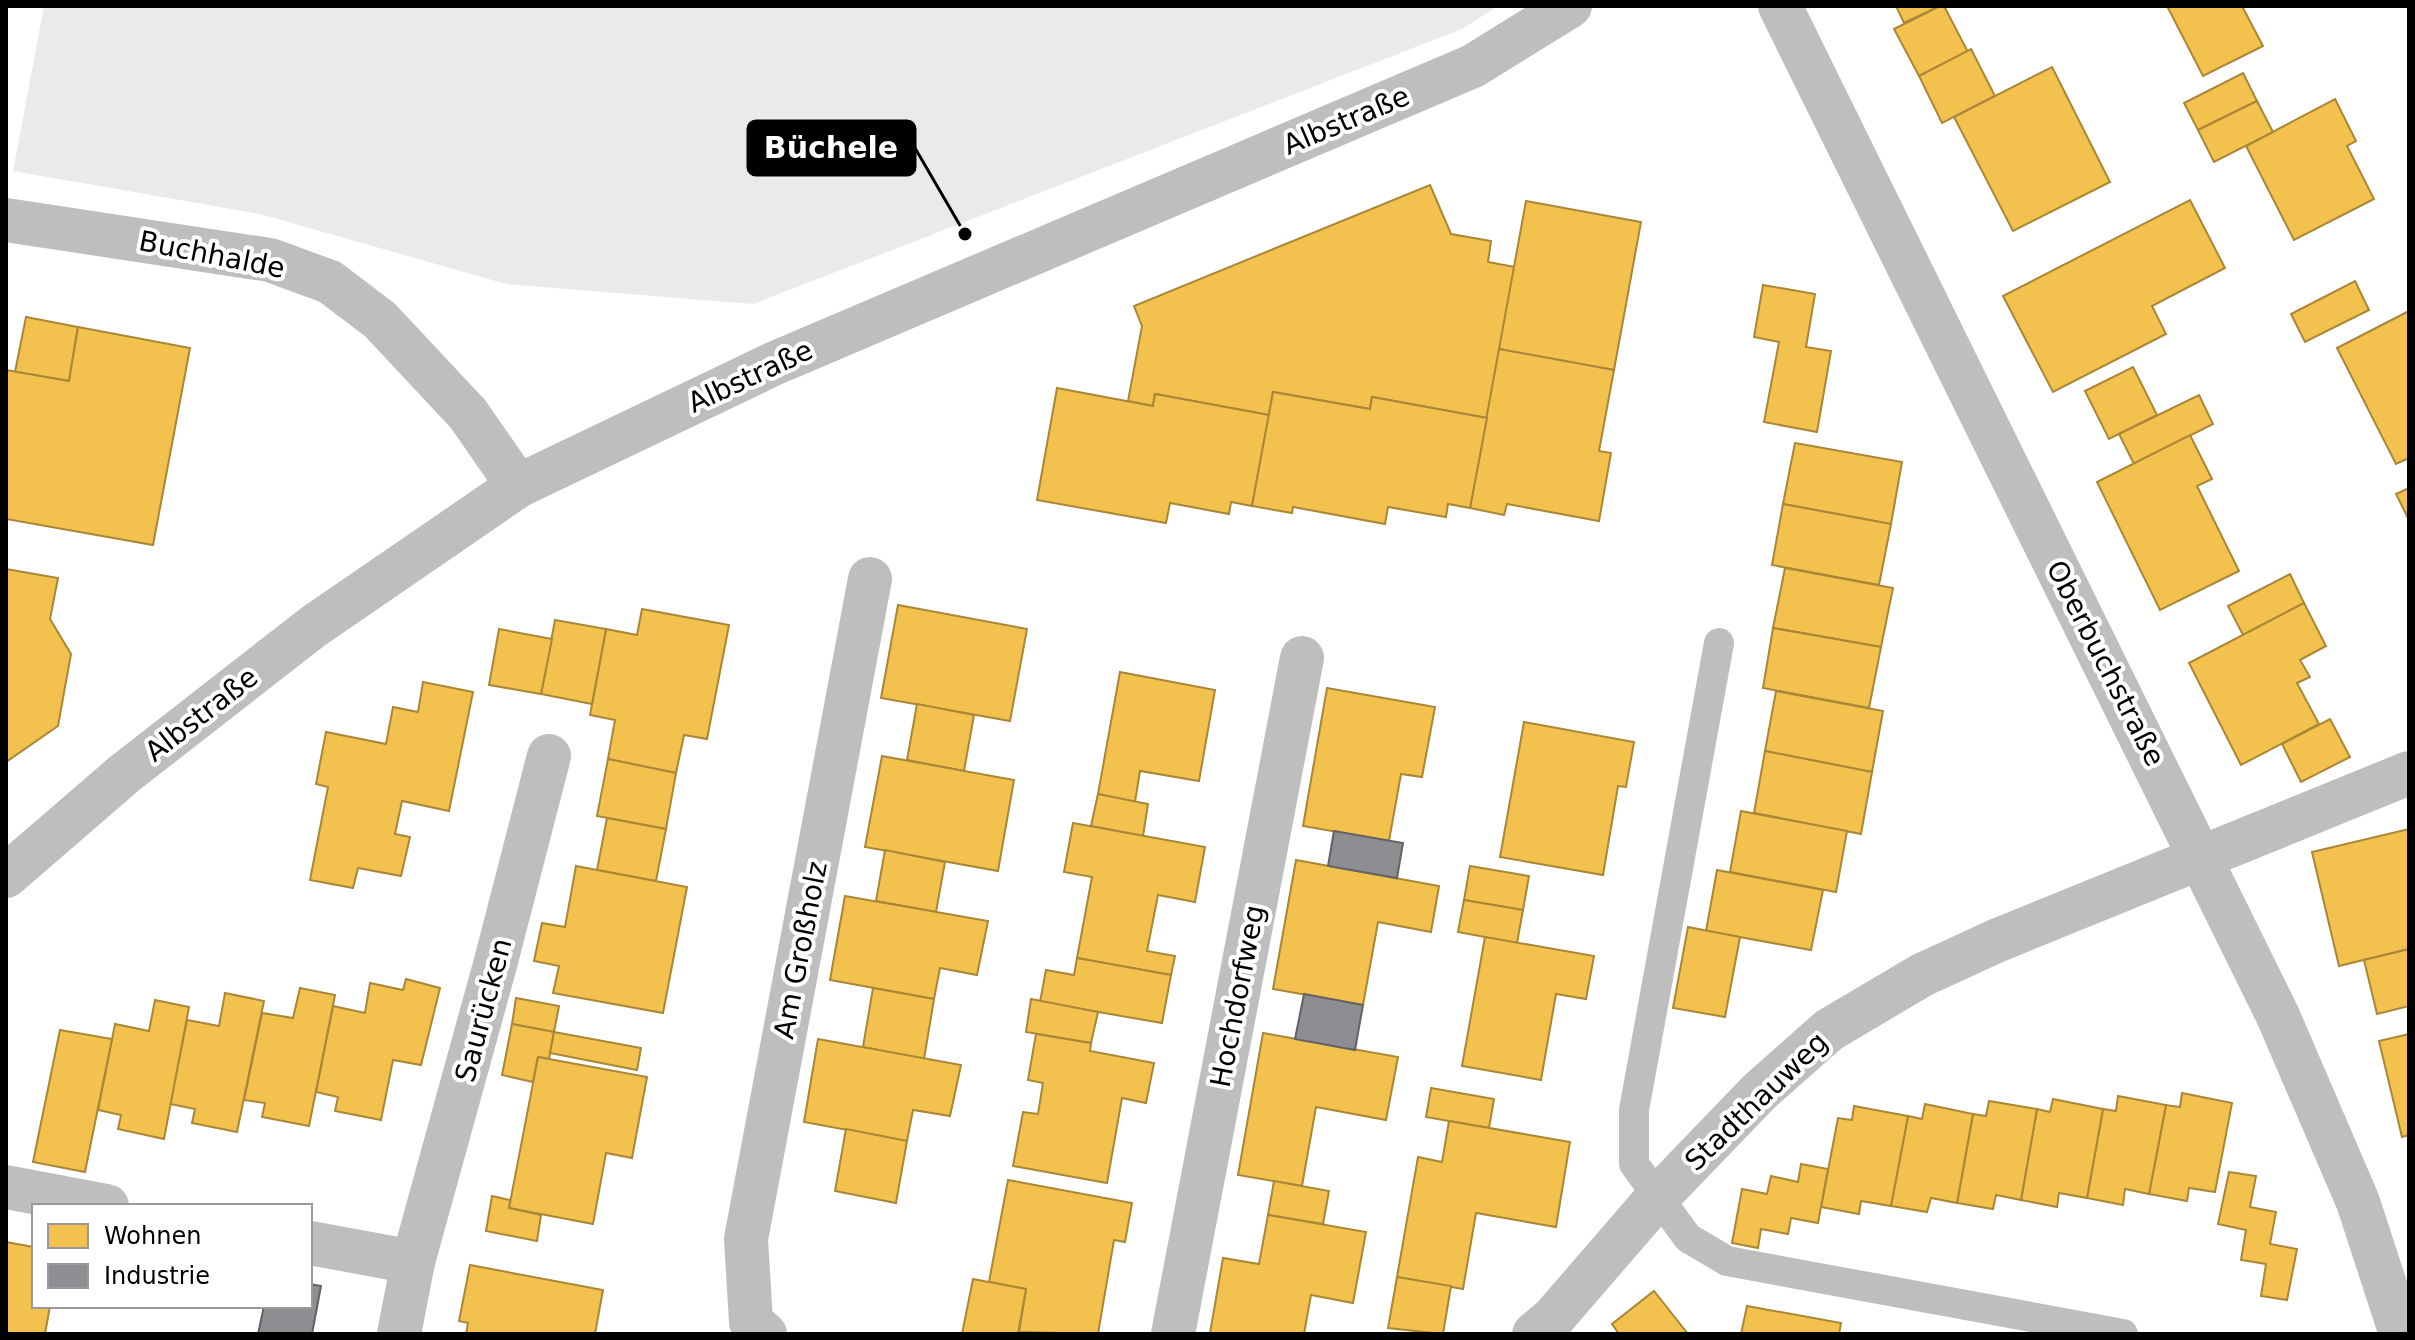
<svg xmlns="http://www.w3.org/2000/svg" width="2415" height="1340" font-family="'DejaVu Sans',sans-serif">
	<rect width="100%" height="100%" fill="#fff"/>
	<!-- green -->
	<polygon fill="#eaeaea" points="44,6 1498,6 1462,29 753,304 506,284 260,214 13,171"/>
	<!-- homes -->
	<g fill="#f2c14e" stroke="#a98737" stroke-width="2">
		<polygon points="1896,6 1940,6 1904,23"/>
		<polygon points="1940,6 1944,6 1968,52 1919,76 1894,29"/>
		<polygon points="2167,6 2242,6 2263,46 2203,76"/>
		<polygon points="1971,49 1995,96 1942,123 1919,76"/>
		<polygon points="2052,67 2110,182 2013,231 1954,117"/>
		<polygon points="2243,73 2257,101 2198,130 2184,103"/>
		<polygon points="2335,99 2356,141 2347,146 2374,199 2294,240 2246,146"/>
		<polygon points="2257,101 2273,132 2214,162 2198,130"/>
		<polygon points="1430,185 1451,234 1491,241 1488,262 1515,267 1487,418 1372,397 1370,409 1273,392 1269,415 1155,394 1153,406 1128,401 1142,326 1134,306"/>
		<polygon points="2190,200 2225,268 2152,306 2166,334 2053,392 2003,296"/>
		<polygon points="1526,201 1641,222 1614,370 1499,349"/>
		<polygon points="2355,281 2369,310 2305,342 2291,314"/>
		<polygon points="1763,285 1815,294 1806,347 1831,351 1817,432 1764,422 1779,342 1754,337"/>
		<polygon points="2409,311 2409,458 2396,464 2337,348"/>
		<polygon points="26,317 78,327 69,381 15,372"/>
		<polygon points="78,327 190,348 153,545 6,519 6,370 69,381"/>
		<polygon points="1499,349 1614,370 1599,451 1611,453 1599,521 1507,504 1504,515 1470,508"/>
		<polygon points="2133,367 2157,415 2109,439 2085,391"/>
		<polygon points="1057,388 1153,406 1155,394 1269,415 1252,506 1231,502 1229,514 1170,503 1166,523 1037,500"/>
		<polygon points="1273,392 1370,409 1372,397 1487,418 1470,508 1448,504 1446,517 1388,507 1385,524 1293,507 1292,513 1252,506"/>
		<polygon points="2199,395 2213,424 2134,464 2119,434"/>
		<polygon points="2190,435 2212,479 2197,486 2239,571 2160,610 2097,482"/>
		<polygon points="1795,443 1902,462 1891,524 1783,504"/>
		<polygon points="2409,488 2409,520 2396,494"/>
		<polygon points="1783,504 1891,524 1879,585 1772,565"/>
		<polygon points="1785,568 1893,588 1881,647 1773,628"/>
		<polygon points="6,569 58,578 50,619 71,654 58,726 6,762"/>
		<polygon points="2290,574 2304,603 2243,635 2228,606"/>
		<polygon points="2304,603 2326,646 2300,660 2310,677 2297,683 2319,724 2241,765 2189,663"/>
		<polygon points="898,605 1027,629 1010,721 881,698"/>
		<polygon points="642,609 729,625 707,739 684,735 676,773 608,759 615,720 590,715 606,629 637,635"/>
		<polygon points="555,620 606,629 592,704 541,694"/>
		<polygon points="1773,628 1881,647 1869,708 1763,688"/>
		<polygon points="499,629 552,639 541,694 489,685"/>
		<polygon points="1120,672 1215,690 1199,781 1140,771 1135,802 1098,794"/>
		<polygon points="423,682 473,692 449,811 402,801 395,834 410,837 401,876 358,868 353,888 310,880 328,787 316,784 326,732 386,744 393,707 418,712"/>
		<polygon points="1327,688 1435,707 1422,777 1401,774 1389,841 1303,826"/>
		<polygon points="1776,691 1883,711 1872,772 1765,751"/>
		<polygon points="917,704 974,715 964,771 907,760"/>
		<polygon points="2330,719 2350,757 2301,782 2282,744"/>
		<polygon points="1524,722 1634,742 1626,787 1618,786 1603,875 1500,857"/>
		<polygon points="1765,751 1872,772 1861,834 1754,813"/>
		<polygon points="882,756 1014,780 998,871 865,847"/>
		<polygon points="608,759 676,773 666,829 597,816"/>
		<polygon points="1098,794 1148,804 1143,836 1091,826"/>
		<polygon points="1741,811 1847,831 1836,892 1730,872"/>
		<polygon points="607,818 666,829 656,881 597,870"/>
		<polygon points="1073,823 1205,847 1195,902 1158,895 1147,951 1175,956 1171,975 1077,958 1092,877 1064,872"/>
		<polygon points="2409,829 2409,949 2339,966 2312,852"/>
		<polygon points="885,850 945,862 936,912 876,901"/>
		<polygon points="1296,860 1439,886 1431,932 1378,922 1363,1005 1273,989"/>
		<polygon points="576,866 687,887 663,1013 553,993 559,966 534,961 542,923 565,927"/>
		<polygon points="1470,866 1529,876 1523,910 1464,900"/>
		<polygon points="1717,870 1823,890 1811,950 1706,931"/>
		<polygon points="845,896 988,921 977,975 940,968 934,999 830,980"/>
		<polygon points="1464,900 1523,910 1517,943 1458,932"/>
		<polygon points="1688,927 1740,937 1725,1017 1673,1008"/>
		<polygon points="1485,937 1594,956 1586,999 1556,994 1541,1080 1462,1066"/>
		<polygon points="2409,949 2409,1006 2377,1014 2364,960"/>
		<polygon points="1077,958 1171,975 1162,1023 1040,1002 1046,970 1074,975"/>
		<polygon points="406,979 440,988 421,1065 393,1060 381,1120 335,1111 338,1097 316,1092 333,1006 365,1013 370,983 403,990"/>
		<polygon points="300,988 335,995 309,1126 262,1117 265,1103 244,1100 262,1013 293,1018"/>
		<polygon points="873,988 934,999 924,1059 863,1047"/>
		<polygon points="225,993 264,1001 237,1132 192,1123 195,1109 170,1104 187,1020 219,1026"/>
		<polygon points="516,998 559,1006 554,1032 512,1024"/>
		<polygon points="1031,999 1098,1012 1091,1043 1026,1032"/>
		<polygon points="155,1000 189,1007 164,1139 118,1129 121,1115 98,1110 115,1024 149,1031"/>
		<polygon points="512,1024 554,1032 549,1059 538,1057 533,1082 502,1075"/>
		<polygon points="60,1030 112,1039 85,1172 33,1162"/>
		<polygon points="554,1032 641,1048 637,1070 550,1053"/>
		<polygon points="1263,1033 1398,1057 1386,1120 1316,1107 1302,1186 1238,1175"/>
		<polygon points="1036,1034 1091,1043 1090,1051 1154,1063 1146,1103 1122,1098 1107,1183 1013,1166 1023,1112 1038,1114 1043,1083 1028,1080"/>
		<polygon points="2409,1034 2409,1135 2402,1137 2379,1041"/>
		<polygon points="818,1039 961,1065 950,1116 913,1110 907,1141 804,1122"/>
		<polygon points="538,1057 647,1077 632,1158 606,1153 593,1224 509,1208"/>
		<polygon points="1431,1088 1494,1099 1489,1128 1426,1117"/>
		<polygon points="2182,1093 2232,1103 2215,1192 2189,1188 2187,1201 2149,1194 2166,1105 2180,1107"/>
		<polygon points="2118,1096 2166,1105 2149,1194 2125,1189 2123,1205 2087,1198 2103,1109 2116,1111"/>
		<polygon points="2053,1099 2103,1109 2087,1198 2059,1193 2057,1207 2021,1200 2037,1109 2050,1112"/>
		<polygon points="1989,1101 2037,1109 2021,1200 1996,1195 1993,1209 1957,1203 1973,1114 1986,1116"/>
		<polygon points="1925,1104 1973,1114 1957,1203 1931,1198 1927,1212 1891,1206 1908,1116 1922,1119"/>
		<polygon points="1854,1106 1908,1116 1891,1206 1861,1201 1859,1214 1821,1207 1838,1118 1852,1120"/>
		<polygon points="1449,1121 1570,1142 1556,1227 1476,1213 1463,1289 1397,1277 1418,1157 1442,1162"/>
		<polygon points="846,1129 907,1141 896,1203 835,1191"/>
		<polygon points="1801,1164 1828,1169 1818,1223 1791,1218 1788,1234 1761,1229 1758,1248 1732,1243 1742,1189 1767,1194 1771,1176 1798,1182"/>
		<polygon points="2229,1172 2256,1176 2250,1207 2276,1212 2270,1244 2297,1249 2287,1300 2261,1296 2266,1264 2241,1260 2246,1230 2218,1224"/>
		<polygon points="1008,1180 1132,1203 1125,1242 1114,1240 1098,1334 1019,1332 1026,1289 989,1282"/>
		<polygon points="1274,1181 1329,1191 1323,1224 1268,1215"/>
		<polygon points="492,1196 510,1200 509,1208 541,1215 537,1241 486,1231"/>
		<polygon points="1268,1215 1366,1232 1353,1303 1311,1295 1304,1334 1210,1333 1223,1258 1259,1264"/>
		<polygon points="6,1242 34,1247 34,1306 50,1306 45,1334 6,1334"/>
		<polygon points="470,1265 603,1290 595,1334 466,1334 468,1323 459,1321"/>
		<polygon points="1397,1277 1451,1286 1443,1334 1388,1328"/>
		<polygon points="973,1279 1026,1289 1018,1334 962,1334"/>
		<polygon points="1654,1291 1688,1334 1619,1334 1612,1324"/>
		<polygon points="1747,1306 1841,1323 1839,1334 1741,1334"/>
	</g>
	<!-- industry -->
	<g fill="#8d8d92" stroke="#636366" stroke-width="2">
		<polygon points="1334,831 1403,843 1397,878 1328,866"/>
		<polygon points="1304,994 1363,1005 1355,1050 1295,1039"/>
		<polygon points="310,1284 321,1286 312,1334 258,1334 264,1306 310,1306"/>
	</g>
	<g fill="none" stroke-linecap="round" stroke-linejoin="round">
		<!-- service -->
		<polyline stroke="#bebebe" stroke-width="30" points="1719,643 1634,1110 1634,1164 1688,1238 1727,1261 2123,1334"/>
		<!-- minor -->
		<g stroke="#bebebe" stroke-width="44">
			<polyline points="1780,6 2278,1016 2358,1202 2401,1334"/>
			<polyline points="6,220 270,260 330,282 380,320 468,414 518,486"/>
			<polyline points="6,1187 107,1206"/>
			<polyline points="310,1243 413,1262"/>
			<polyline points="399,1334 413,1262 495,965 549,756"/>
			<polyline points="765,1334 751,1322 746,1239 870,579"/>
			<polyline points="1173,1334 1302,658"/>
			<polyline points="1534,1334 1554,1317 1656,1199 1759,1092 1829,1030 1922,975 1996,941 2409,773"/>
		</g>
		<!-- tertiary -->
		<polyline stroke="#bebebe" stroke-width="44" points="6,876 124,774 314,626 518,486 773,364 1473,66 1570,6"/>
	</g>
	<g text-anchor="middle" stroke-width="8" stroke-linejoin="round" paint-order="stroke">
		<!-- street labels -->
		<g font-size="28" fill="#000" stroke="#fff">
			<text transform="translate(1346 120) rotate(-23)" y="10">Albstraße</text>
			<text transform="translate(212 254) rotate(11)" y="10">Buchhalde</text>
			<text transform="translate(750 376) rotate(-25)" y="10">Albstraße</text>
			<text transform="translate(2106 663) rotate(63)" y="10">Oberbuchstraße</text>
			<text transform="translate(201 714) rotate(-38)" y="10">Albstraße</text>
			<text transform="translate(800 950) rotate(-79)" y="10">Am Großholz</text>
			<text transform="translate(1237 996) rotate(-79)" y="10">Hochdorfweg</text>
			<text transform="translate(483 1010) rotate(-75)" y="10">Saurücken</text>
			<text transform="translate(1756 1101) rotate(-44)" y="10">Stadthauweg</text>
		</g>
	</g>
	<!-- callouts -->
	<path fill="none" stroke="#000" stroke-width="3" d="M965 234L915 148"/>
	<circle fill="#000" stroke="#fff" stroke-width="3" cx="965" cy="234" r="8"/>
	<rect fill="#000" stroke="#000" stroke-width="3" x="748" y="121" width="167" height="54" rx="8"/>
	<g font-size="30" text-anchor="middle" font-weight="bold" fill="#fff">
		<text x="831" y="158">Büchele</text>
	</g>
	<!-- border -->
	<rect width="2415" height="1340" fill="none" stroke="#000000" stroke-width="16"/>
	<!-- legend -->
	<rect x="32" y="1204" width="280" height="104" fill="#ffffff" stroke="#999999" stroke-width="2"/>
	<rect x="48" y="1224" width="40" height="24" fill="#f2c14e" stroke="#999999" stroke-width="2"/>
	<text x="104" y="1244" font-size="24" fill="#000000">Wohnen</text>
	<rect x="48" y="1264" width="40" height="24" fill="#8d8d92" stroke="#999999" stroke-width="2"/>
	<text x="104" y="1284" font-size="24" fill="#000000">Industrie</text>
</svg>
